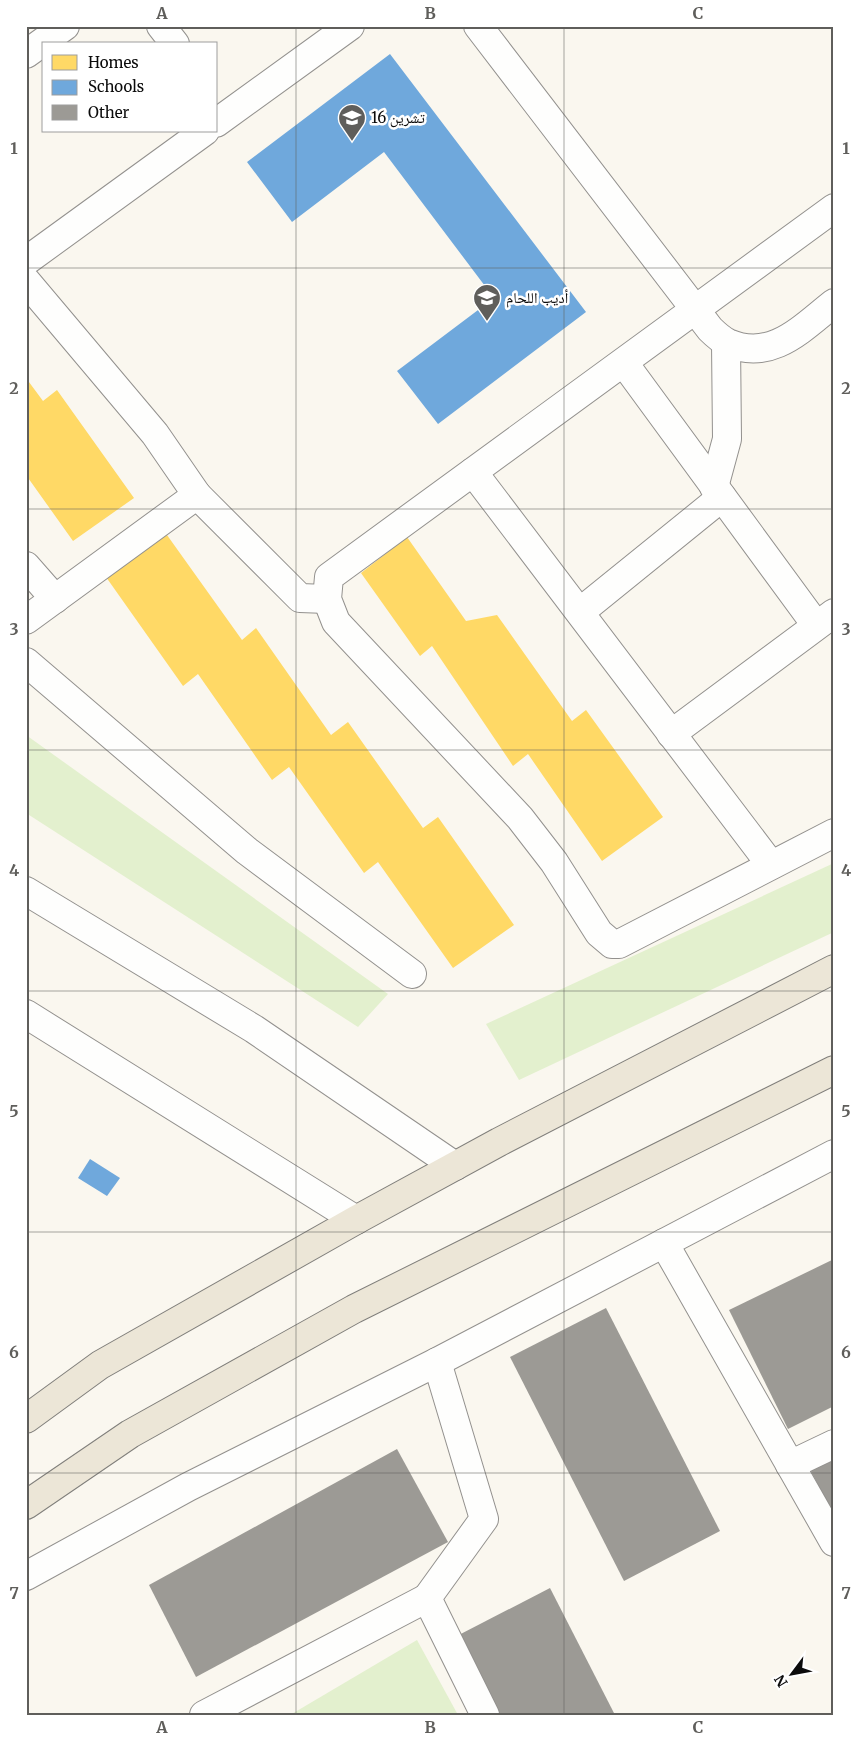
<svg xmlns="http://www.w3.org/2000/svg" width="860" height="1741" font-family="Merriweather,'Noto Naskh Arabic',serif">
	<rect width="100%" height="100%" fill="#faf7ef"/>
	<!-- green -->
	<g fill="#e3f0ce">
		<polygon points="26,735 388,994 358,1027 26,813"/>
		<polygon points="834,863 834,932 519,1080 486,1024"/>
		<polygon points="417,1640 458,1715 290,1715"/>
	</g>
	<!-- homes -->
	<g fill="#ffd966">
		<polygon points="26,378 43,401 57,390 134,498 73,541 26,475"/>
		<polygon points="167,535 242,640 256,628 331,735 348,722 423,828 438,817 514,925 453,968 378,862 364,873 289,767 272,780 198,674 183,686 106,577"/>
		<polygon points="407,537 466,621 497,615 572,721 586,710 663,817 602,861 528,754 513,766 432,646 420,656 361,573"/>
	</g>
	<!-- schools -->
	<g fill="#6fa8dc">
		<polygon points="390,54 586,312 438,424 397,371 494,298 384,152 292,222 247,162"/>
		<polygon points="90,1159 120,1178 107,1196 78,1178"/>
	</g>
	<!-- building -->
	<g fill="#9c9a95">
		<polygon points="834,1259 834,1406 788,1429 729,1310"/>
		<polygon points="606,1308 720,1531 624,1581 510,1357"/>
		<polygon points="834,1448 834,1515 806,1462"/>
		<polygon points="397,1449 448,1542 196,1677 149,1585"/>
		<polygon points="550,1588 615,1715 493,1715 453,1638"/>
	</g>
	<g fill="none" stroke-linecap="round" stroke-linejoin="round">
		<defs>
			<g id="minor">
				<polyline points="161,26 175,44"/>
				<path d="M478,26L710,329C715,334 722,340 728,343C772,362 802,328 834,303"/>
				<polyline points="26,54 65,26"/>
				<polyline points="216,123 350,26"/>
				<polyline points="834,208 329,577 327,599 336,622 520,818 554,862 599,933 612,944 619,944 834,833"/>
				<polyline points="26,261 205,131"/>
				<polyline points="26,281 155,434 197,495 26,620"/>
				<polyline points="624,363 816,625"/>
				<polyline points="473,472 771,865"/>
				<polyline points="714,487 727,439 726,343"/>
				<polyline points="197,495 300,598 327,599"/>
				<polyline points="26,566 55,599"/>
				<polyline points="580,612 722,497"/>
				<polyline points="26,662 247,851 412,974"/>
				<polyline points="671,734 834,613"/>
				<polyline points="26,891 254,1029 455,1166"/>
				<polyline points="26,1014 356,1220"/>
				<polyline points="664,1243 834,1542"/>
				<polyline points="437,1362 484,1519 427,1598 485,1715"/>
				<polyline points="790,1465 834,1444"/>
				<polyline points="26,1576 188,1487 437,1362 834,1154"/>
				<polyline points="204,1715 427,1598"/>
			</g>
			<g id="major">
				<polyline points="26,1419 100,1365 356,1220 499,1142 834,969"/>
				<polyline points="26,1505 130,1434 354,1309 834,1070"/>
			</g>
		</defs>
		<!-- minor casing -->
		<use href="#minor" stroke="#93918e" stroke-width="30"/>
		<!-- major casing -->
		<use href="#major" stroke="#807f7b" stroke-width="30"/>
		<!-- minor -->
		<use href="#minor" stroke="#fefefd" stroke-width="28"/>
		<!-- major -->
		<use href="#major" stroke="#ece6d7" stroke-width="28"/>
	</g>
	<!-- grid -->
	<path fill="none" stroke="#5f5e5b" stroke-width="1" stroke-opacity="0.55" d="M296,26V1715M564,26V1715M26,268H834M26,509H834M26,750H834M26,991H834M26,1232H834M26,1473H834"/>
	<!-- icons -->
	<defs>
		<symbol id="school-pin" viewBox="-11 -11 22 30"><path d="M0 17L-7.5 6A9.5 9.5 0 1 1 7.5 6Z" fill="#5f5e5b" stroke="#fff"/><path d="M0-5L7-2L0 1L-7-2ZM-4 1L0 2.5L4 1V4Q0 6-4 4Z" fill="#fff"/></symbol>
	</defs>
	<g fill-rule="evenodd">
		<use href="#school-pin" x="336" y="102" width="32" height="43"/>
		<use href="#school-pin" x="471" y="282" width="32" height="43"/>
	</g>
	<g text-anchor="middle" stroke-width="5" stroke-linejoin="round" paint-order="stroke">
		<!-- poi labels -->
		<g font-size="15" fill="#0b0b0b" stroke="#fff" text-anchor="start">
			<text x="371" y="123">16 تشرين</text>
			<text x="506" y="303">أديب اللحام</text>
		</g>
	</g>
	<!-- border -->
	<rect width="860" height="1741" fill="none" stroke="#ffffff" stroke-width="55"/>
	<!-- legend -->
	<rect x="42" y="42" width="175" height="90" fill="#ffffff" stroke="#9d9d9d"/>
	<rect x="52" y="55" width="25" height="15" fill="#ffd966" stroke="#9d9d9d"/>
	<text x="88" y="68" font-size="15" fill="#0b0b0b">Homes</text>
	<rect x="52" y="80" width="25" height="15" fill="#6fa8dc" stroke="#9d9d9d"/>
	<text x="88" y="92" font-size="15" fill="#0b0b0b">Schools</text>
	<rect x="52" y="105" width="25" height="15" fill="#9c9a95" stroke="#9d9d9d"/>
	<text x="88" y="118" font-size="15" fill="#0b0b0b">Other</text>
	<!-- north arrow -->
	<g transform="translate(792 1674) rotate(238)" stroke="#ffffff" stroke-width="4" paint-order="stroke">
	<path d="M0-4L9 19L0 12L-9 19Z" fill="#0b0b0b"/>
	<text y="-8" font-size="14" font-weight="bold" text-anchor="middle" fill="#0b0b0b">N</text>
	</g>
	<rect x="28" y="28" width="804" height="1686" fill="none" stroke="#5f5e5b" stroke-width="2"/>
	<g font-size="16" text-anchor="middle" font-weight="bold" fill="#5f5e5b">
		<text x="162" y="19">A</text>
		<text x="430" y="19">B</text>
		<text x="698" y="19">C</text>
		<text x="14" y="154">1</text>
		<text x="846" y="154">1</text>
		<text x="14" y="394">2</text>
		<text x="846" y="394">2</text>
		<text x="14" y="635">3</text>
		<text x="846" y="635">3</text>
		<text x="14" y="876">4</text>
		<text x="846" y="876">4</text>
		<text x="14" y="1117">5</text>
		<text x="846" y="1117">5</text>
		<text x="14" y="1358">6</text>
		<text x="846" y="1358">6</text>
		<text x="14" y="1599">7</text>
		<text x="846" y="1599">7</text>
		<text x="162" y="1733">A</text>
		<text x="430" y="1733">B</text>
		<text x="698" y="1733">C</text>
	</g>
</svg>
